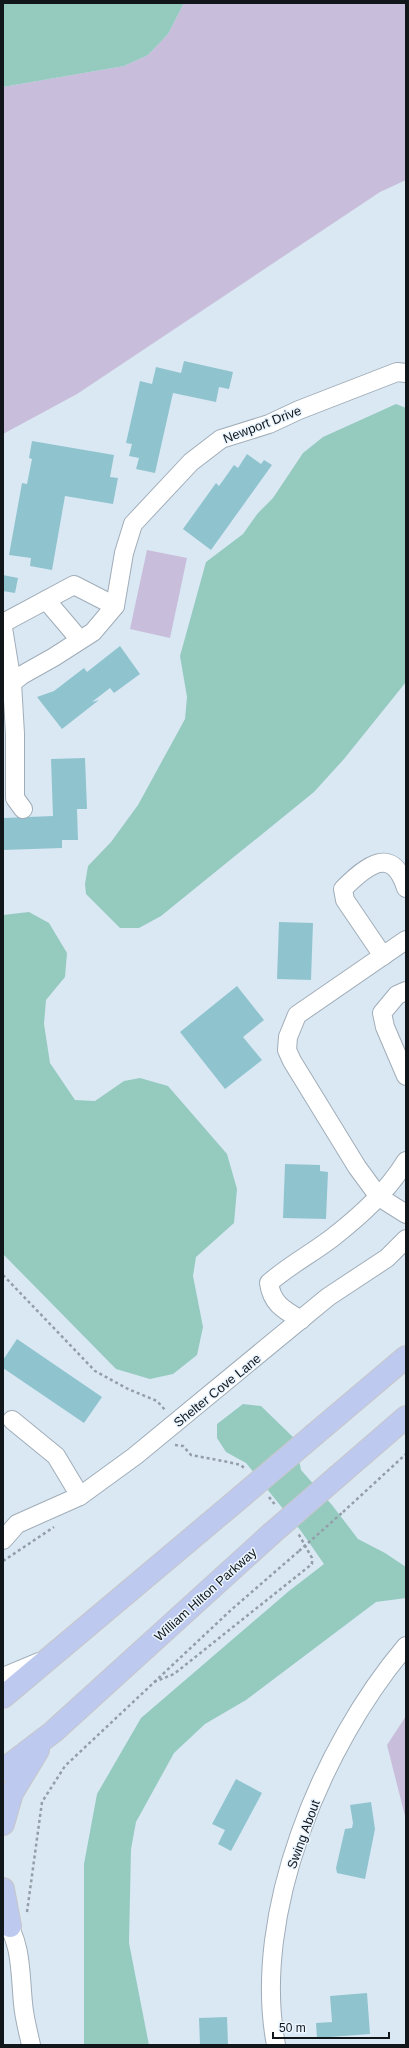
<svg xmlns="http://www.w3.org/2000/svg" width="409" height="2048" font-family="Helvetica,sans-serif">
	<rect width="100%" height="100%" fill="#dae8f4"/>
	<!-- green -->
	<g fill="#c8bdda">
		<polygon points="184,3 406,3 406,180 380,192 77,394 3,434 3,87 124,66 148,55 168,34"/>
		<polygon points="147,550 187,558 170,638 130,629"/>
		<polygon points="406,1716 406,1820 387,1745"/>
	</g>
	<!-- water -->
	<g fill="#95cabf">
		<polygon points="3,3 184,3 168,34 148,55 124,66 3,87"/>
		<polygon points="396,404 406,408 406,682 344,759 314,792 161,916 139,928 120,928 86,894 85,884 88,866 111,842 138,805 185,719 187,697 180,656 206,562 243,534 258,513 273,498 303,453 323,437"/>
		<polygon points="29,912 49,923 67,953 65,977 46,1000 44,1024 50,1063 75,1100 95,1101 124,1081 140,1078 168,1086 227,1154 237,1189 234,1223 196,1257 193,1276 203,1327 197,1355 173,1374 150,1379 116,1369 3,1254 3,915"/>
		<polygon points="243,1404 261,1406 295,1439 301,1470 332,1505 358,1539 385,1553 406,1567 406,1598 376,1602 246,1700 205,1724 174,1753 136,1822 131,1849 129,1943 149,2045 84,2045 84,1864 97,1794 141,1718 289,1591 324,1564 301,1531 246,1463 226,1452 217,1438 217,1424"/>
	</g>
	<!-- building -->
	<g fill="#8fc4cf">
		<polygon points="184,361 233,372 229,389 219,387 216,402 173,393 155,473 136,469 139,458 129,456 132,444 126,443 140,381 152,384 156,367 181,373"/>
		<polygon points="32,441 114,455 110,477 118,478 113,504 65,496 52,570 30,566 31,558 9,555 22,483 27,484 32,459 29,458"/>
		<polygon points="247,454 261,464 264,460 272,465 211,550 183,529 216,483 219,486 234,465 238,468"/>
		<polygon points="3,575 18,578 15,593 3,591"/>
		<polygon points="120,646 140,674 114,693 110,688 92,702 99,700 62,729 37,697 54,691 84,668 87,672"/>
		<polygon points="85,758 87,809 77,809 78,840 62,840 62,848 3,850 3,818 53,816 51,759"/>
		<polygon points="279,922 313,923 311,980 277,979"/>
		<polygon points="237,986 264,1020 243,1037 262,1060 225,1089 180,1032"/>
		<polygon points="285,1164 320,1165 320,1171 328,1172 326,1219 283,1218"/>
		<polygon points="17,1339 102,1397 84,1423 3,1368 3,1360"/>
		<polygon points="236,1779 262,1793 231,1851 218,1844 225,1830 212,1824"/>
		<polygon points="371,1802 375,1829 365,1879 337,1873 336,1868 345,1829 352,1828 353,1823 350,1805"/>
		<polygon points="367,1993 370,2034 317,2038 316,2023 332,2022 330,1996"/>
		<polygon points="227,2017 228,2045 200,2045 199,2018"/>
	</g>
	<g fill="none" stroke-linecap="round" stroke-linejoin="round">
		<defs>
			<g id="minor">
				<polyline points="46,600 80,640"/>
				<polyline points="3,623 74,585 115,606"/>
				<polyline points="3,628 12,683"/>
				<polyline points="23,809 15,798 15,734 12,683 22,675 54,657 93,632 115,606 124,553 133,524 191,462 221,439 269,424 299,410 397,372 406,373"/>
				<polyline points="406,940 297,1015 288,1037 287,1050 292,1061 357,1167 379,1197 406,1214"/>
				<path d="M383,956L345,900L343,889C366,866 392,844 406,888"/>
				<polyline points="406,991 397,995 382,1013 385,1027 406,1076"/>
				<path d="M301,1320C284,1310 272,1304 269,1283C288,1266 311,1254 332,1238C360,1216 387,1192 406,1161"/>
				<polyline points="12,1420 56,1456 80,1496"/>
				<polyline points="3,1540 17,1524 80,1496 135,1456 328,1297 387,1258 406,1239"/>
				<polyline points="3,1677 39,1662"/>
				<path d="M3,1917C22,1942 20,1973 23,2003C24,2017 28,2031 31,2045"/>
				<path d="M276,2045C251,1914 322,1745 406,1646"/>
			</g>
			<g id="highway">
				<polyline points="315,1434 406,1357"/>
				<polyline points="339,1475 406,1417"/>
				<polyline points="3,1697 242,1496"/>
				<polyline points="3,1770 53,1732 271,1534"/>
				<polyline points="3,1824 12,1793 38,1750"/>
				<polyline points="3,1889 10,1926"/>
			</g>
		</defs>
		<!-- minor casing -->
		<use href="#minor" stroke="#a0adb8" stroke-width="20"/>
		<!-- highway casing -->
		<use href="#highway" stroke="#c6c7c8" stroke-width="24"/>
		<!-- path -->
		<g stroke="#939ea7" stroke-width="2.5" stroke-dasharray="3 3" stroke-linecap="butt">
			<polyline points="3,1275 95,1371 128,1389 157,1401 166,1411"/>
			<polyline points="175,1445 183,1446 191,1455 228,1462 241,1465 245,1469"/>
			<polyline points="269,1497 276,1506"/>
			<polyline points="343,1512 406,1454"/>
			<polyline points="3,1561 54,1527"/>
			<polyline points="154,1682 174,1674 312,1564 312,1558 298,1533"/>
			<polyline points="27,1912 42,1802 65,1766 231,1610 299,1551"/>
		</g>
		<!-- minor -->
		<use href="#minor" stroke="#fff" stroke-width="18"/>
		<!-- highway -->
		<use href="#highway" stroke="#bec9f0" stroke-width="22"/>
		<defs>
			<g id="highway-bridge">
				<polyline points="242,1496 315,1434"/>
				<polyline points="271,1534 339,1475"/>
			</g>
		</defs>
		<!-- highway-bridge casing -->
		<use href="#highway-bridge" stroke="#c6c7c8" stroke-width="24" stroke-linecap="butt"/>
		<!-- path-bridge -->
		<polyline stroke="#939ea7" stroke-width="2.5" stroke-dasharray="3 3" stroke-linecap="butt" points="299,1551 343,1512"/>
		<!-- highway-bridge -->
		<use href="#highway-bridge" stroke="#bec9f0" stroke-width="22"/>
	</g>
	<g text-anchor="middle" stroke-width="3" stroke-linejoin="round" paint-order="stroke">
		<!-- street labels -->
		<g font-size="13" fill="#11161a" stroke="#eaf5ff">
			<text transform="translate(262 424) rotate(-21)" y="5">Newport Drive</text>
			<text transform="translate(217 1390) rotate(-39)" y="5">Shelter Cove Lane</text>
			<text transform="translate(205 1594) rotate(-42)" y="5">William Hilton Parkway</text>
			<text transform="translate(303 1834) rotate(-70)" y="5">Swing About</text>
		</g>
	</g>
	<!-- border -->
	<rect width="409" height="2048" fill="none" stroke="#11161a" stroke-width="8"/>
	<!-- scale -->
	<path d="M273 2032v6h116v-6" fill="none" stroke="#11161a" stroke-width="2"/>
	<text x="279" y="2032" font-size="12" fill="#11161a" stroke="#eaf5ff" stroke-width="3" paint-order="stroke">50 m</text>
</svg>
